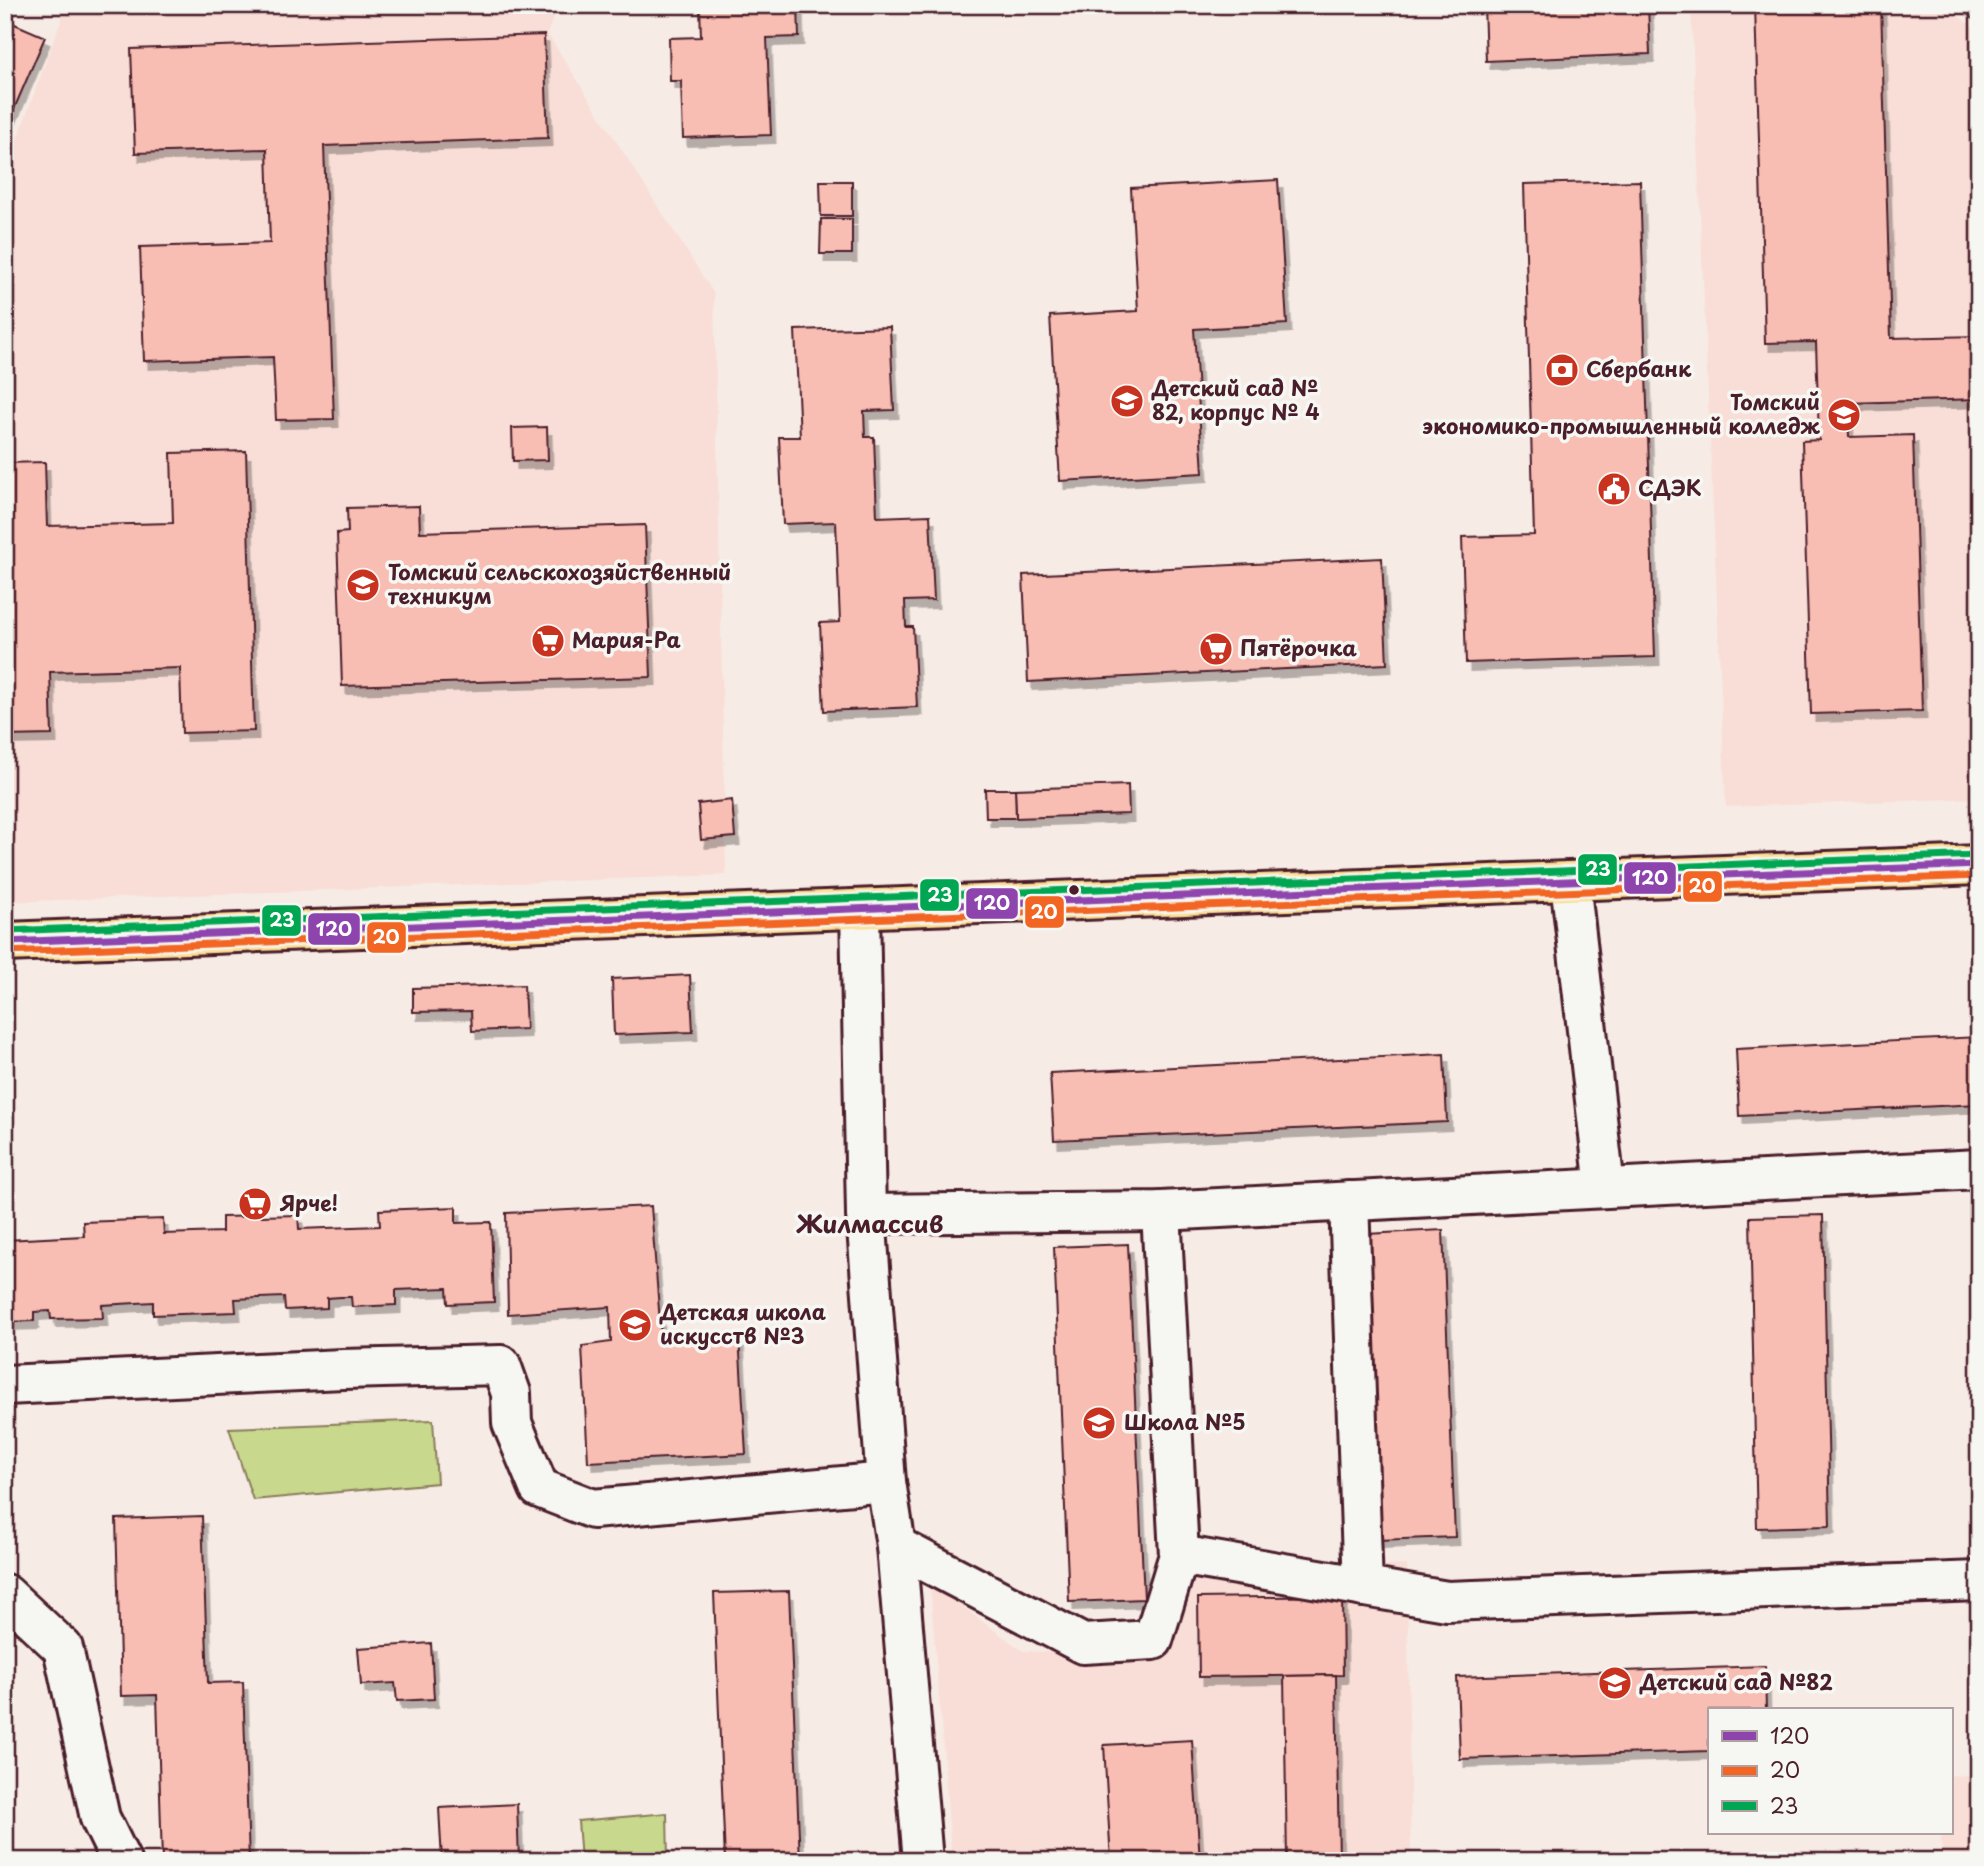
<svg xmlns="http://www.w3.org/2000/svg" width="1984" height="1866" font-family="'Playpen Sans',sans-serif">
	<defs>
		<filter id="shadow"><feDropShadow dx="4.5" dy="8" stdDeviation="0" flood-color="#0004"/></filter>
	</defs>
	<rect width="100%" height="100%" fill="#f7ebe5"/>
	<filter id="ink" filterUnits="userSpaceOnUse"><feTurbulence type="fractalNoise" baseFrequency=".0143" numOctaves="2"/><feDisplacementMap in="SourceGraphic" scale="14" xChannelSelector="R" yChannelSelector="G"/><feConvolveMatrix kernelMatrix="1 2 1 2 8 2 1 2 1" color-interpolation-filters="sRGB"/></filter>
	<g filter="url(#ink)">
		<!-- built -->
		<g fill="#f8ded6">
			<polygon points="67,5 559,5 547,33 714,294 726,875 5,902 5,172"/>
			<polygon points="1691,5 1943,5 1979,31 1979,798 1726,807"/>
			<polygon points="1407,1565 1411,1861 952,1861 930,1583 1023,1651 1165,1657 1194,1571"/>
			<polygon points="1951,1775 1979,1777 1979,1861 1942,1861 1941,1833 1951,1833"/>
		</g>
		<!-- green -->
		<g fill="#c8d88c" stroke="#897c5c" stroke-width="2">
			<polygon points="1953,5 1979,5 1979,23"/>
			<polygon points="433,1420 437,1483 253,1500 229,1428"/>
			<polygon points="667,1813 668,1861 581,1861 578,1821"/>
		</g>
		<!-- building -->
		<g fill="#f9beb3" stroke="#4a1f2b" stroke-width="2" filter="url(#shadow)">
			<polygon points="700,5 798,5 799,37 767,38 771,135 683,138 681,81 670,81 669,38 701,37"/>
			<polygon points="1484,5 1648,5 1650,54 1486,61"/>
			<polygon points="1755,5 1881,5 1891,338 1979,336 1979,399 1848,403 1849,437 1913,435 1922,711 1811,714 1802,441 1819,440 1816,342 1765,343"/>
			<polygon points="10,22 45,37 5,130 5,33"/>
			<polygon points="544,35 548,138 324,146 334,419 276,420 273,357 144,361 140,247 270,243 267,149 135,153 131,49"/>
			<polygon points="1278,180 1287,324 1194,329 1203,473 1060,481 1050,316 1138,311 1131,188"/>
			<polygon points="820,181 852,181 852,216 821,216"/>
			<polygon points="1640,181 1655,657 1466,663 1462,537 1534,535 1524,184"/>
			<polygon points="821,219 852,219 852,254 820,254"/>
			<polygon points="890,327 894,410 864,411 865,437 874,437 877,517 930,515 934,600 905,601 906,627 913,627 917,707 824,711 820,623 840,622 836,522 783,524 779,437 800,437 795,330"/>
			<polygon points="547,427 548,460 513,461 512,428"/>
			<polygon points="246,451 254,731 182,733 180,668 50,672 52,735 5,736 5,463 45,462 47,526 173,523 171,453"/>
			<polygon points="419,506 420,532 645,525 651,677 342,686 337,533 348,532 347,508"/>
			<polygon points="1382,558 1387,664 1028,682 1023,575"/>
			<polygon points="1128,785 1129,814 1016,818 1015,789"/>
			<polygon points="985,789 1015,789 1016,818 986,818"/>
			<polygon points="732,800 735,837 701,840 698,804"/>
			<polygon points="690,975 693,1032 614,1035 612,979"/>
			<polygon points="524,985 526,1029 472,1031 471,1011 413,1012 413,988"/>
			<polygon points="1979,1037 1979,1104 1739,1116 1736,1049"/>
			<polygon points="1444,1054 1447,1122 1054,1140 1050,1073"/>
			<polygon points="651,1206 661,1336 739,1336 746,1454 588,1462 582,1346 611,1342 610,1307 508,1314 506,1213"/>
			<polygon points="456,1207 456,1223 491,1222 494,1302 448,1304 447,1288 396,1290 396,1305 352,1307 351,1297 341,1297 327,1298 327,1308 285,1310 284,1297 235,1299 236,1312 153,1315 153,1302 102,1305 103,1318 51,1319 50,1311 34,1312 34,1321 5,1322 5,1240 84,1236 83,1222 163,1219 164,1234 222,1232 222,1217 298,1215 299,1229 380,1226 379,1210"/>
			<polygon points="1823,1215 1830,1526 1757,1528 1750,1217"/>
			<polygon points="1443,1230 1455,1537 1378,1540 1366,1234"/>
			<polygon points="1128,1244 1144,1599 1069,1602 1054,1247"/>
			<polygon points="202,1516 208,1683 243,1682 249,1861 162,1861 157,1695 121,1696 116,1519"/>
			<polygon points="789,1591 800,1861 725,1861 714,1593"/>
			<polygon points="1342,1596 1343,1675 1199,1677 1198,1598"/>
			<polygon points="431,1643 434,1699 397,1701 395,1683 361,1685 358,1648"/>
			<polygon points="1765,1666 1766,1710 1709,1710 1709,1751 1460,1759 1457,1677"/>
			<polygon points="1336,1675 1339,1861 1287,1861 1284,1676"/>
			<polygon points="1192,1740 1200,1861 1111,1861 1104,1745"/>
			<polygon points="517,1804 519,1861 442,1861 439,1808"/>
		</g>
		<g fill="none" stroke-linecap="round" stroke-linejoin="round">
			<defs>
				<g id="minor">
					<polyline points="1570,881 1605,1188"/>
					<polyline points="860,909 866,1214 886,1482 896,1546 923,1861"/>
					<polyline points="1349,1201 1363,1587"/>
					<polyline points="866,1214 1161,1211 1979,1169"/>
					<polyline points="5,1385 343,1369 501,1365 511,1393 512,1423 539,1488 593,1509 886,1482"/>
					<polyline points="896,1546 1083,1644 1153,1640 1179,1555 1161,1211"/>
					<polyline points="1179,1555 1447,1601 1979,1581"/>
					<polyline points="5,1594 63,1648 100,1818 121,1861"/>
				</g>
				<polyline id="major" points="5,942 1979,865"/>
			</defs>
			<!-- minor casing -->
			<use href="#minor" stroke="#4a1f2b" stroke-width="44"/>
			<!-- major casing -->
			<use href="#major" stroke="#4a1f2b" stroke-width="44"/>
			<!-- minor -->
			<use href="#minor" stroke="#f6f6f2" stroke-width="38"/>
			<!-- major -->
			<use href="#major" stroke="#fcde96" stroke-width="38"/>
			<defs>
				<polyline id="bus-1" points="5,942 1979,865"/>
				<polyline id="bus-2" points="5,952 1979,876"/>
				<polyline id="bus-3" points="5,931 1979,855"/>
			</defs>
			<!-- bus-1 casing -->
			<use href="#bus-1" stroke="#f6f6f2" stroke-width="12"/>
			<!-- bus-2 casing -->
			<use href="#bus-2" stroke="#f6f6f2" stroke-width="12"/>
			<!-- bus-3 casing -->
			<use href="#bus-3" stroke="#f6f6f2" stroke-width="12"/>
			<!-- bus-1 -->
			<use href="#bus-1" stroke="#8e44ad" stroke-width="7"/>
			<!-- bus-2 -->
			<use href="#bus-2" stroke="#f26522" stroke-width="7"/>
			<!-- bus-3 -->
			<use href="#bus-3" stroke="#00a651" stroke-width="7"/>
		</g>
	</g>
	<!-- icons -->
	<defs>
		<symbol id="bank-disc" viewBox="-11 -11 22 22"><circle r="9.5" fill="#c8321e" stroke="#f6f6f2"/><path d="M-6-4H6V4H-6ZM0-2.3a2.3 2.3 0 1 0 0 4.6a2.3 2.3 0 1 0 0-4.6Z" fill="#fff"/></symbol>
		<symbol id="school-disc" viewBox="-11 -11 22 22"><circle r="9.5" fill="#c8321e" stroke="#f6f6f2"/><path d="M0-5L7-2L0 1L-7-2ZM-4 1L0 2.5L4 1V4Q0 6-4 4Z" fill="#fff"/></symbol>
		<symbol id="university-disc" viewBox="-11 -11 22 22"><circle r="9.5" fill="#c8321e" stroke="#f6f6f2"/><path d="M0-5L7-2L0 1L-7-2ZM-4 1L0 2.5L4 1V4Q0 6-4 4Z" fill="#fff"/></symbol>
		<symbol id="civic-disc" viewBox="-11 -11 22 22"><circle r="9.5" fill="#c8321e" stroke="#f6f6f2"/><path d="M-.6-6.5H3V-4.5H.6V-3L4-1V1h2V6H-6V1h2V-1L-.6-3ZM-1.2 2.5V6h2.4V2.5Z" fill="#fff"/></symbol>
		<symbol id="supermarket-disc" viewBox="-11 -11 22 22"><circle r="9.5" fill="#c8321e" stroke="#f6f6f2"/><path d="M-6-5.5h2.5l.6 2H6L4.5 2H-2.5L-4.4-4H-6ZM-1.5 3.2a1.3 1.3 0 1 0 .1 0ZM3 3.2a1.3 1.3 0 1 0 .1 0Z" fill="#fff"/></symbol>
	</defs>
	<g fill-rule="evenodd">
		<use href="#bank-disc" x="1543" y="351" width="38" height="38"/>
		<use href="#school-disc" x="1108" y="382" width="38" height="38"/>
		<use href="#university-disc" x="1825" y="396" width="38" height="38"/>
		<use href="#civic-disc" x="1595" y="470" width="38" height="38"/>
		<use href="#university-disc" x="344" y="566" width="38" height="38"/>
		<use href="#supermarket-disc" x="529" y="622" width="38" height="38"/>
		<use href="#supermarket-disc" x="1197" y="630" width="38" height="38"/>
		<use href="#supermarket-disc" x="236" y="1185" width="38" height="38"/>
		<use href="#school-disc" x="616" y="1306" width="38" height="38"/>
		<use href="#school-disc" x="1080" y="1404" width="38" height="38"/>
		<use href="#school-disc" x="1596" y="1664" width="38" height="38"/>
	</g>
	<!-- markers -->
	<circle fill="#4a1f2b" stroke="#f6f6f2" stroke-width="2.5" cx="1074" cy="890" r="6"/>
	<g text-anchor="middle" stroke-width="7" stroke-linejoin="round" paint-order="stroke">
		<!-- poi labels -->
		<g font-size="21" font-weight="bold" fill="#4a1f2b" stroke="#f6f6f2" text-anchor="start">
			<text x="1586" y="377">Сбербанк</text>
			<text x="1152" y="396">Детский сад №<tspan x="1152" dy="24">82, корпус № 4</tspan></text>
			<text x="1820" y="410" text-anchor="end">Томский<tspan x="1820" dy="24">экономико-промышленный колледж</tspan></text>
			<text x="1638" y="496">СДЭК</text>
			<text x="388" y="580">Томский сельскохозяйственный<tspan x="388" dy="24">техникум</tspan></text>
			<text x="572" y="648">Мария-Ра</text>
			<text x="1240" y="656">Пятёрочка</text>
			<text x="280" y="1211">Ярче!</text>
			<text x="660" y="1320">Детская школа<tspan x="660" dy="24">искусств №3</tspan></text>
			<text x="1124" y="1430">Школа №5</text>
			<text x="1640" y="1690">Детский сад №82</text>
		</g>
		<!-- quarter labels -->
		<g font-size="24" font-weight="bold" fill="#4a1f2b" stroke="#f6f6f2">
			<text x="870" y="1233">Жилмассив</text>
		</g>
	</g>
	<g stroke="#f6f6f2" stroke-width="2.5">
		<rect x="1577" y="853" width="41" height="33" rx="7" fill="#00a651"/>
		<rect x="1623" y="861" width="54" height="34" rx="7" fill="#8e44ad"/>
		<rect x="1682" y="870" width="41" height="33" rx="7" fill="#f26522"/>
		<rect x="919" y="878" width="41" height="34" rx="7" fill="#00a651"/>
		<rect x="965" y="887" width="54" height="33" rx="7" fill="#8e44ad"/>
		<rect x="1024" y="895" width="41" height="34" rx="7" fill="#f26522"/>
		<rect x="261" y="904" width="41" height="33" rx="7" fill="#00a651"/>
		<rect x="307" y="912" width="54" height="34" rx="7" fill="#8e44ad"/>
		<rect x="366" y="921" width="41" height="33" rx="7" fill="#f26522"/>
	</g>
	<g font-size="19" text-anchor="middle" font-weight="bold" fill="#fff">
		<text x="1598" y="876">23</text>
		<text x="1650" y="885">120</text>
		<text x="1702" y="893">20</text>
		<text x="940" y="902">23</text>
		<text x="992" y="910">120</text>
		<text x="1044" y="919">20</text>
		<text x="282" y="927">23</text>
		<text x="334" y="936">120</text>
		<text x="386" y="944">20</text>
	</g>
	<!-- margin -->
	<rect width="1984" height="1866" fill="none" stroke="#f6f6f2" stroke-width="28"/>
	<rect x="14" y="14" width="1956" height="1838" fill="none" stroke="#4a1f2b" stroke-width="2.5" filter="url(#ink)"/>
	<!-- legend -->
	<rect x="1708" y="1708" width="245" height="126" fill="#f6f6f2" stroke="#b1a0a2" stroke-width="2"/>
	<rect x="1722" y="1731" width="35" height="10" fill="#8e44ad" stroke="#b1a0a2" stroke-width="2"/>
	<text x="1770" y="1744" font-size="21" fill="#4a1f2b">120</text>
	<rect x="1722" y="1766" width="35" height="10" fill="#f26522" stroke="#b1a0a2" stroke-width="2"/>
	<text x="1770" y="1778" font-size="21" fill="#4a1f2b">20</text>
	<rect x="1722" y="1801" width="35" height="10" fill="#00a651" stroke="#b1a0a2" stroke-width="2"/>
	<text x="1770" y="1814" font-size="21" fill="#4a1f2b">23</text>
</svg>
